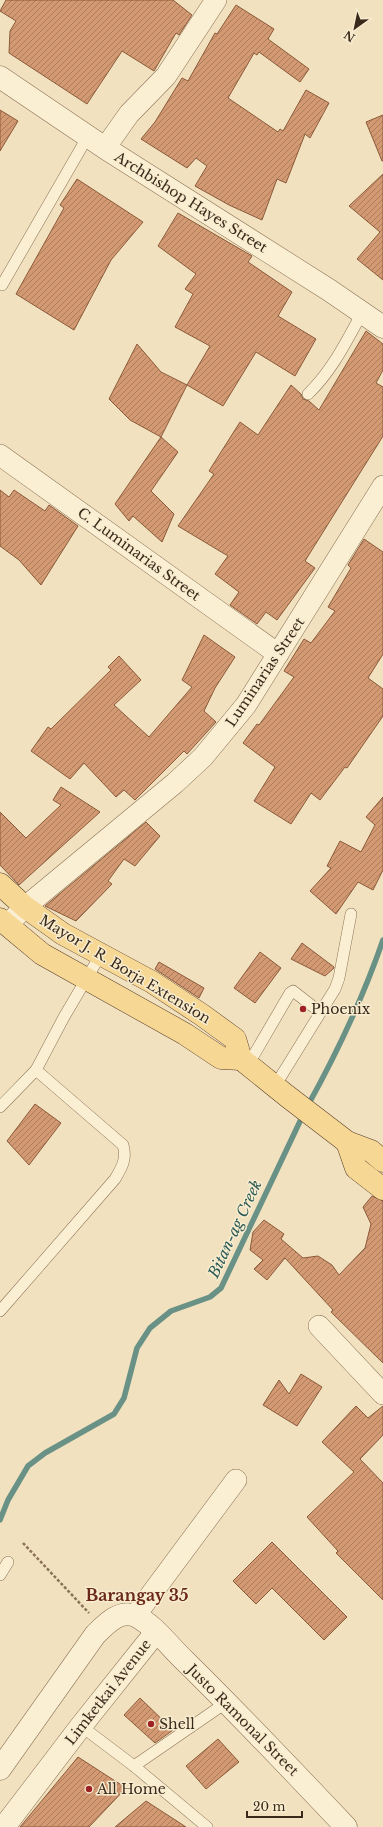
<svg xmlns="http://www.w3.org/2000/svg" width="383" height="1827" font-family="'Libre Baskerville',serif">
	<defs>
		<pattern id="building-hatch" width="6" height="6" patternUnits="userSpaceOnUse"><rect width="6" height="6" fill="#d29972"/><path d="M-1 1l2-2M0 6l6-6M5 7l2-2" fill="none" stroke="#ab7d5d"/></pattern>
	</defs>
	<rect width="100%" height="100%" fill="#f1e1bf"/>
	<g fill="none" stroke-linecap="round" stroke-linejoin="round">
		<!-- stream -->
		<g stroke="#699186" stroke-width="5.5">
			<path d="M307,1107C337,1053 363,998 383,940"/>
			<polyline points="0,1520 8,1500 28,1466 45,1453 114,1414 124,1398 137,1348 150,1328 171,1311 210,1297 221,1288 303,1115"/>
		</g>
	</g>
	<!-- building -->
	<g fill="url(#building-hatch)" stroke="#8b5a3a">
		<polygon points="6,0 173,0 192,15 179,35 176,33 154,71 122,51 87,104 9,53 10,31 16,21 0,11"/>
		<polygon points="236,5 274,29 268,39 309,69 300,82 259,52 257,55 254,53 228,98 278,132 280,129 283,131 306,90 329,103 310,138 305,134 286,183 277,179 262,220 229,205 195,186 207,166 196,158 187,168 141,139 155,122 182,78 188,81 215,33 217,34"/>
		<polygon points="0,110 18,121 0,151"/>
		<polygon points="383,115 383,161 382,161 366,122"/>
		<polygon points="383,174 383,280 357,259 380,232 349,206"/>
		<polygon points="77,179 143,222 111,260 74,330 16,294 64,208 60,205"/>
		<polygon points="178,213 252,256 248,262 292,292 278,316 316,339 295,376 256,352 223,406 187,385 210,346 175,327 193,294 185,289 196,274 158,246"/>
		<polygon points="366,331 383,344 383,370 376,383 383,387 383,436 305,561 315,568 277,620 266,612 257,624 230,605 239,592 215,574 228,556 178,526 214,474 209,471 240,422 258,435 291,385 301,394 303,399 309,401 319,410"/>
		<polygon points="137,344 161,372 187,385 161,437 130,420 109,399"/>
		<polygon points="161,437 178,452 151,491 174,514 162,542 133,516 129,521 115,504"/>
		<polygon points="0,490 9,497 14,490 45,511 49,505 78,526 41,585 19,560 0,546"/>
		<polygon points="364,539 383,552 383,654 368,678 383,689 383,716 347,768 345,767 320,800 311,793 291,824 254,801 275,767 243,743 257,724 259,725 294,677 284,671 304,639 311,643 335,611 328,607 351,568 348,565"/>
		<polygon points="204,635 235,657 215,688 204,711 216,722 187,754 184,751 135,800 124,790 116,797 84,763 70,779 31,751 48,727 51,729 111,670 108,667 119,656 141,680 114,705 149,737 192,687 182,680"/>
		<polygon points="61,787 100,812 19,885 0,865 0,812 26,838 61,805 53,800"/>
		<polygon points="383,797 383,870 373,890 358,882 336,914 310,891 331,868 327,866 340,841 361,852 375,825 366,817"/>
		<polygon points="146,822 160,836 135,866 124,859 108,881 112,884 76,921 45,906"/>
		<polygon points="302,943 334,967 334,968 325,976 291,959"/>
		<polygon points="260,952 281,968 255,1003 234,988"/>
		<polygon points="159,962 204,988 199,998 155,969"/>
		<polygon points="35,1104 61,1123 29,1165 7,1141"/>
		<polygon points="372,1196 383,1201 383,1363 331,1312 333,1310 285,1258 267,1280 254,1269 263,1260 250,1250 253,1232 264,1220 284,1234 281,1239 303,1258 318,1256 332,1265 339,1275 365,1248 371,1224 363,1207"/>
		<polygon points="301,1374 322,1387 297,1426 263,1405 279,1380 289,1394"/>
		<polygon points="356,1406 368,1418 383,1406 383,1435 360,1459 383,1483 383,1600 336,1553 338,1551 307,1517 354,1472 322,1442"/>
		<polygon points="272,1542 347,1617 324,1640 272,1588 256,1604 233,1581"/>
		<polygon points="140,1698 173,1730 155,1743 124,1715"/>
		<polygon points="218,1739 239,1762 206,1789 186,1766"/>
		<polygon points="78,1757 126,1788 89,1827 20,1827"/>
		<polygon points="146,1801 186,1827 115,1827"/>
	</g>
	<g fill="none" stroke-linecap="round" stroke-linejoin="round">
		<defs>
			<g id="service">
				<polyline points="2,285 88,136"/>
				<path d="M308,394C332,371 346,342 362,313"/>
				<polyline points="248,1065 290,993 293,991 320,1012"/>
				<polyline points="275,1086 335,989 339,978 351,914"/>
				<polyline points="0,1107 36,1070 64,1017 101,954"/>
				<path d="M0,1311L115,1179C122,1167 127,1159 123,1145L36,1070"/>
				<polyline points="0,1575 8,1562"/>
				<polyline points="81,1726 134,1766 207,1827"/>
				<polyline points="134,1766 227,1702"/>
			</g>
			<g id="minor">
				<polyline points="105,148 129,114 166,76 216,0"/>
				<polyline points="0,455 278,654"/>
				<polyline points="7,925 25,907 175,783 203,757 246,705 383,486"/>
				<polyline points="319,1326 383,1394"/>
				<polyline points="135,1616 236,1480"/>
			</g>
			<g id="tertiary">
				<polyline points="0,77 105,148 329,290 383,327"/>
				<path d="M0,1769L95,1635C105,1625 119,1609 136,1616C155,1626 170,1647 185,1661C240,1715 293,1771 346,1827"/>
				<polyline points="4,1827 81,1726 156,1632"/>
			</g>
			<g id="primary">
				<polyline points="0,884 25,907 63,934 152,982 202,1015 235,1039 241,1059 287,1096 347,1142 371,1151 383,1161"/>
				<polyline points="0,919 42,954 185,1034 221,1058 241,1059"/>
				<polyline points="347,1142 356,1168 383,1189"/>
			</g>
		</defs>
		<!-- service casing -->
		<use href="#service" stroke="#8b7256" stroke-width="12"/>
		<!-- minor casing -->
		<use href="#minor" stroke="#8b7256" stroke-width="22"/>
		<!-- tertiary casing -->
		<use href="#tertiary" stroke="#8b7256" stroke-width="23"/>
		<!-- primary casing -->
		<use href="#primary" stroke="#583f2b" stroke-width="23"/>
		<!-- path -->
		<polyline stroke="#8b7256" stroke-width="2.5" stroke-dasharray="3 2" stroke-linecap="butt" points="23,1543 89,1613"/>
		<!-- service -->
		<use href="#service" stroke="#fbefd3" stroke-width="11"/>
		<!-- minor -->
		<use href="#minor" stroke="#fbefd3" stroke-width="21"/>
		<!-- tertiary -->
		<use href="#tertiary" stroke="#fbefd3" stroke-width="22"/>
		<!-- primary -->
		<use href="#primary" stroke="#f7d794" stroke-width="22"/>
	</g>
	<!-- markers -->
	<g fill="#9e2224" stroke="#f8eccf" stroke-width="1.5">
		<circle cx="303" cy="1009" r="4"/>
		<circle cx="151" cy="1724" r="4"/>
		<circle cx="89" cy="1789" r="4"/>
	</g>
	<g text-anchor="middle" stroke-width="3" stroke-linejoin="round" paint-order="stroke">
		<!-- street labels -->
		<g font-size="14" fill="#392a1c" stroke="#f8eccf">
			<text transform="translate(191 202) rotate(32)" y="5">Archbishop Hayes Street</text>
			<text transform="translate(139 554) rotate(36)" y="5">C. Luminarias Street</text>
			<text transform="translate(265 672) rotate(-56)" y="5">Luminarias Street</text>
			<text transform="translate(125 969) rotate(31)" y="5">Mayor J. R. Borja Extension</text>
			<text transform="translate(108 1692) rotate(-52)" y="5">Limketkai Avenue</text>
			<text transform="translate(243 1720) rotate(45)" y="5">Justo Ramonal Street</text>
		</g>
		<!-- poi labels -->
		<g font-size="14" fill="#392a1c" stroke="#f8eccf" text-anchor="start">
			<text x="311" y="1014">Phoenix</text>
			<text x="159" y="1729">Shell</text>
			<text x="97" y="1794">All Home</text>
		</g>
		<!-- water labels -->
		<g font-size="15" font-style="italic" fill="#2a5a56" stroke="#f8eccf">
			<text transform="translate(235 1229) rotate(-65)" y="5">Bitan-ag Creek</text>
		</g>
		<!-- quarter labels -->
		<g font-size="16" font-weight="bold" fill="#692818" stroke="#f8eccf">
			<text x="137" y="1601">Barangay 35</text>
		</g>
	</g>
	<!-- north arrow -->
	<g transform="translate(355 28) rotate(213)" stroke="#f8eccf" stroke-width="3" paint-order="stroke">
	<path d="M0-3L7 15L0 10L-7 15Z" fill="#392a1c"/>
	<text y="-6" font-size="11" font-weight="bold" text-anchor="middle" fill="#392a1c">N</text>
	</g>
	<!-- scale -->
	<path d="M247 1811v6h55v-6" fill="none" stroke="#392a1c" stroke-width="2"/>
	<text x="253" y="1811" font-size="12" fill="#392a1c" stroke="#f8eccf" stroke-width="3" paint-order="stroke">20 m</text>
</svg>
